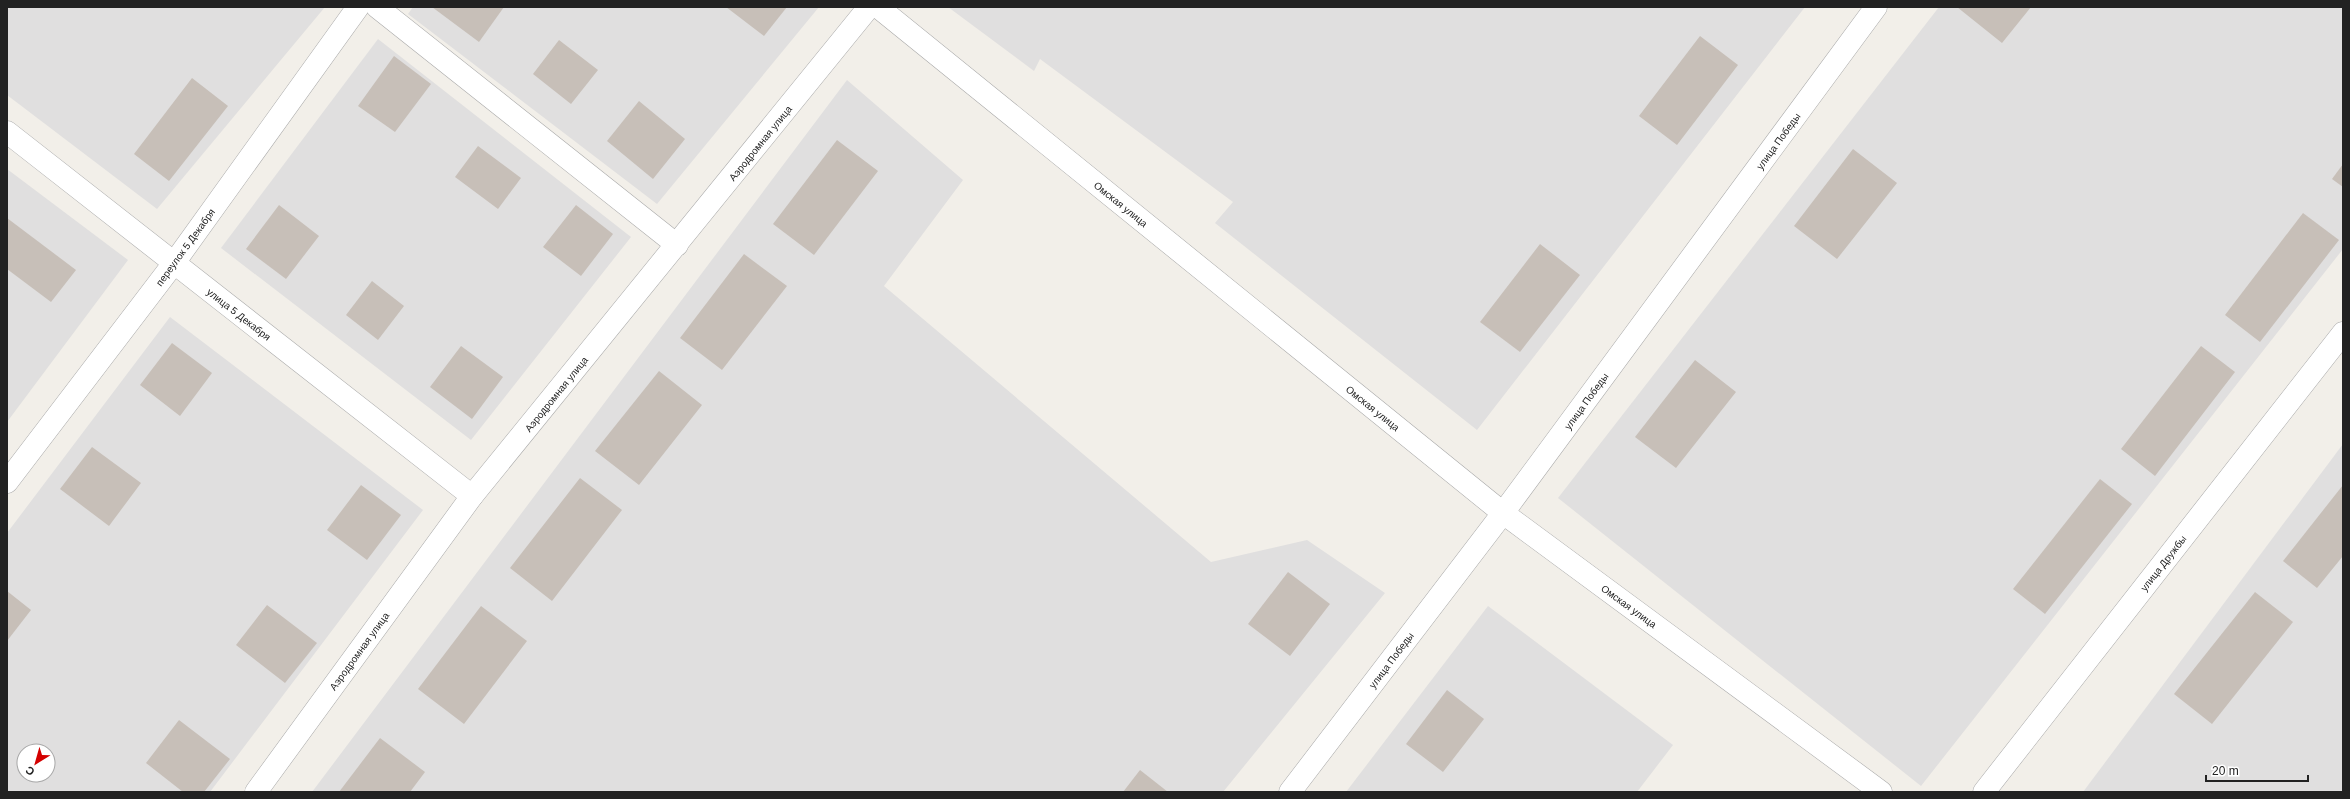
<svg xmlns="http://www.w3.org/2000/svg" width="2350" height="799" font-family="Arial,sans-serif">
	<rect width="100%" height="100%" fill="#f2efe9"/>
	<!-- residential -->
	<g fill="#e0dfdf" fill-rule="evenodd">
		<polygon points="7,7 325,7 157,209 7,95"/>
		<polygon points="413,7 819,7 657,204 408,14"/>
		<polygon points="948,7 1805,7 1477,430 1215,223 1233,202 1040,59 1034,71"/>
		<polygon points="1939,7 2343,7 2343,249 1921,786 1558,498"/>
		<polygon points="378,39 631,237 471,440 221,248"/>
		<polygon points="847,80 963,180 884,286 1211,562 1307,540 1385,593 1223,792 312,792"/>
		<polygon points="7,169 128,260 7,422"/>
		<path d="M170,317L423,510L210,792H7V533ZM24,751H48V775H24Z"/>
		<polygon points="2343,444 2343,792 2083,792"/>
		<polygon points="1488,606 1673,745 1637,792 1346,792"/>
	</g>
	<!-- building -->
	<g fill="#c7bfb8">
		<polygon points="432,7 504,7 479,42"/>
		<polygon points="726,7 787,7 764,36"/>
		<polygon points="1957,7 2031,7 2002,43"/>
		<polygon points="1700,36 1738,65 1677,145 1639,116"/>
		<polygon points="559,40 598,70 571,104 533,74"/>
		<polygon points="394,56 431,84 395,132 358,106"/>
		<polygon points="192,78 228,106 169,181 134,154"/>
		<polygon points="639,101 685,139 653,179 607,141"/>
		<polygon points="837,140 878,171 814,255 773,224"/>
		<polygon points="478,146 521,178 498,209 455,177"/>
		<polygon points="1853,149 1897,183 1837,259 1794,226"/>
		<polygon points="2343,164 2343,187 2332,179"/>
		<polygon points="279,205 319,236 286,279 246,249"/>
		<polygon points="576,205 613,234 581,276 543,247"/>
		<polygon points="2303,213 2339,240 2260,342 2225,315"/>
		<polygon points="7,218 76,270 51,302 7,269"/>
		<polygon points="1540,244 1580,275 1520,352 1480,322"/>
		<polygon points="744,254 787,286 722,370 680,338"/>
		<polygon points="372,281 404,306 378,340 346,315"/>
		<polygon points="172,343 212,373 180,416 140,385"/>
		<polygon points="461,346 503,377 472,419 430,387"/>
		<polygon points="2201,346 2235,372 2155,476 2121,449"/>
		<polygon points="1695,360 1736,392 1676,468 1635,437"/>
		<polygon points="659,371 702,405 639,485 595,451"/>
		<polygon points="92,447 141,483 109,526 60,489"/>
		<polygon points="580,478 622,510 552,601 510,568"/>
		<polygon points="2100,479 2132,504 2045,614 2013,589"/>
		<polygon points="361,485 401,515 367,560 327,530"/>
		<polygon points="2343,485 2343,556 2317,588 2283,561"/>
		<polygon points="1288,572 1330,604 1290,656 1248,624"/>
		<polygon points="7,591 31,610 7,641"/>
		<polygon points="2255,592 2293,622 2212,724 2174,694"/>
		<polygon points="267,605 317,643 285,683 236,645"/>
		<polygon points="481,606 527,641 464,724 418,689"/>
		<polygon points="1447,690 1484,719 1443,772 1406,744"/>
		<polygon points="179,720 230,759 204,792 183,792 146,763"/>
		<polygon points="380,738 425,772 410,792 339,792"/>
		<polygon points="1140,770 1168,792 1123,792"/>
	</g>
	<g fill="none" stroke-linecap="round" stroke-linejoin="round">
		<defs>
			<g id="minor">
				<polyline points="377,7 677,245"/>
				<polyline points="878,7 1503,513 1881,792"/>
				<polyline points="7,132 472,496"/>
				<polyline points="7,482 174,263 358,7"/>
				<polyline points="256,792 472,496 869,7"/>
				<polyline points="1290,792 1503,513 1876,7"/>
				<polyline points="1984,792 2343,333"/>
			</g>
		</defs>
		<!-- minor casing -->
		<use href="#minor" stroke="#a9a9a9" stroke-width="23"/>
		<!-- minor -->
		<use href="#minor" stroke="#fff" stroke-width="22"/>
	</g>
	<g text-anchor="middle" stroke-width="4" stroke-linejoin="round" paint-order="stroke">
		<!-- street labels -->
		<g font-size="10" fill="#222" stroke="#fff">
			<text transform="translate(1778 141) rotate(-54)" y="4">улица Победы</text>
			<text transform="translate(760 143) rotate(-51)" y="4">Аэродромная улица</text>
			<text transform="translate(1121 204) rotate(39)" y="4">Омская улица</text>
			<text transform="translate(185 247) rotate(-54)" y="4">переулок 5 Декабря</text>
			<text transform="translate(239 314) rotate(38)" y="4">улица 5 Декабря</text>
			<text transform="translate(556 394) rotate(-51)" y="4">Аэродромная улица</text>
			<text transform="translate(1586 401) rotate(-54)" y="4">улица Победы</text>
			<text transform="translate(1373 408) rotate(39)" y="4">Омская улица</text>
			<text transform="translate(2163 563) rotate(-52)" y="4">улица Дружбы</text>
			<text transform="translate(1629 606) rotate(36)" y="4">Омская улица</text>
			<text transform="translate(359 651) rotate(-54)" y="4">Аэродромная улица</text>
			<text transform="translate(1391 660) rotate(-53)" y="4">улица Победы</text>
		</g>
	</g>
	<!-- border -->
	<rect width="2350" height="799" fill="none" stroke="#222222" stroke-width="16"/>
	<!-- north arrow -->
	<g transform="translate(36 763) rotate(217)"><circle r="19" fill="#ffffff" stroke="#a7a7a7"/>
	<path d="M0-3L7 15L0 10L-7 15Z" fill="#d40000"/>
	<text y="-6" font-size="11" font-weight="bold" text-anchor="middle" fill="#222222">С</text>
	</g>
	<!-- scale -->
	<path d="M2206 775v6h102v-6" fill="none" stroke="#222222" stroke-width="2"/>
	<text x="2212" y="775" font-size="12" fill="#222222" stroke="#ffffff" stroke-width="3" paint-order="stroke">20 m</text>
</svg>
